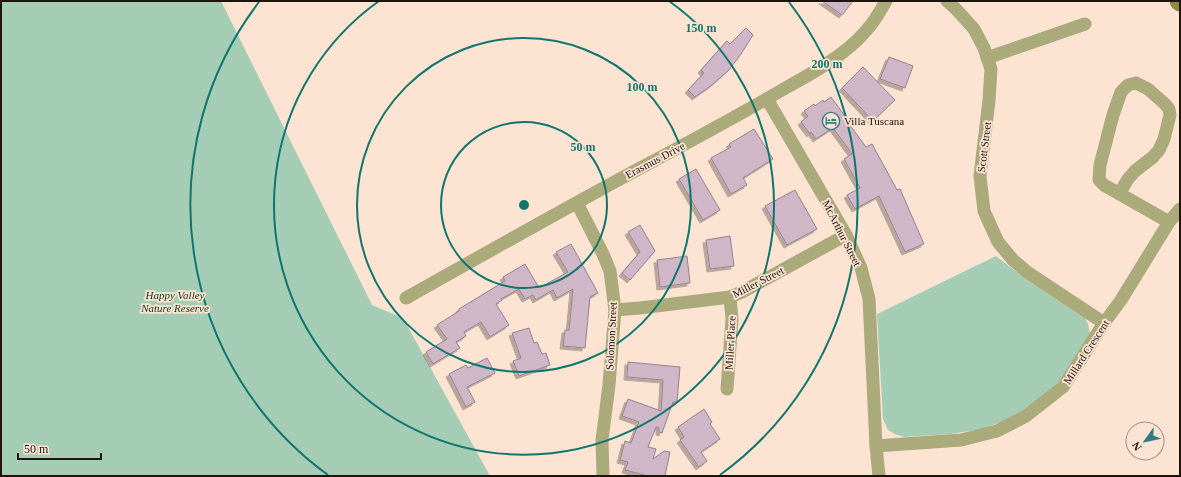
<svg xmlns="http://www.w3.org/2000/svg" width="1181" height="477" font-family="Georgia,serif">
	<defs>
		<filter id="shadow"><feDropShadow dx="-3" dy="3" stdDeviation="0" flood-color="#0004"/></filter>
	</defs>
	<rect width="100%" height="100%" fill="#fce3d2"/>
	<!-- green -->
	<g fill="#a5cdb5">
		<polygon points="1,1 221,1 372,305 403,318 490,476 1,476"/>
		<polygon points="996,256 1027,280 1085,318 1088,324 1090,334 1068,371 1052,389 1031,407 1002,422 981,429 951,434 904,437 895,434 888,430 883,419 877,314"/>
	</g>
	<!-- building -->
	<g fill="#cfb7c8" stroke="#968090" filter="url(#shadow)">
		<polygon points="822,1 853,1 842,15"/>
		<polygon points="746,28 753,35 741,54 729,70 712,85 695,97 688,90 704,73 701,70 727,41 730,44"/>
		<polygon points="889,57 913,66 905,88 880,79"/>
		<polygon points="863,67 895,100 873,121 842,88"/>
		<polygon points="831,97 850,123 849,124 866,147 872,144 897,190 900,189 924,244 905,252 879,196 855,209 847,195 860,188 844,159 852,154 833,128 816,139 811,132 810,134 801,122 808,116 804,111 814,104 815,106 823,100 824,102"/>
		<polygon points="754,129 773,159 743,178 747,185 731,194 711,158 731,147 729,144"/>
		<polygon points="696,169 720,210 703,220 679,179"/>
		<polygon points="795,190 817,229 787,245 765,206"/>
		<polygon points="640,225 655,251 630,280 622,273 640,252 628,232"/>
		<polygon points="730,236 734,266 710,269 706,240"/>
		<polygon points="571,244 598,293 590,297 585,348 563,346 565,330 569,330 573,289 557,298 553,290 536,300 533,295 525,299 519,289 501,299 502,300 496,304 509,325 490,337 481,322 464,332 466,336 456,342 460,348 433,364 426,352 447,339 437,325 459,311 459,309 505,281 503,277 525,264 539,288 568,272 556,252"/>
		<polygon points="687,256 690,283 660,287 657,260"/>
		<polygon points="529,328 534,343 537,342 542,354 546,353 550,365 519,376 513,361 521,358 512,333"/>
		<polygon points="487,358 495,373 467,387 475,402 466,407 449,374 466,365 468,368"/>
		<polygon points="628,362 680,367 677,402 673,402 662,433 659,432 659,428 656,427 648,447 656,449 653,459 664,451 670,452 665,476 648,476 625,470 628,462 620,460 625,441 631,443 639,422 622,416 628,399 661,411 663,380 627,377"/>
		<polygon points="704,409 712,422 710,424 720,439 701,452 707,461 699,467 680,440 684,437 678,427"/>
	</g>
	<g fill="none" stroke-linecap="round" stroke-linejoin="round">
		<!-- street -->
		<g stroke="#abaa7b" stroke-width="13">
			<polyline points="947,1 956,9 974,29 984,48 991,69 989,100 980,176 984,211 998,242 1013,260 1027,272 1104,323"/>
			<polyline points="987,58 1085,24"/>
			<polyline points="767,99 846,235 861,268 869,299 876,446 879,476"/>
			<polyline points="1119,194 1128,179 1135,171 1153,157 1159,150 1164,139 1170,115 1169,109 1165,104 1148,89 1136,83 1128,85 1121,92 1113,115 1100,165 1099,180 1104,185 1169,222"/>
			<polyline points="577,203 603,254 610,271 615,310 609,385 602,440 603,476"/>
			<path d="M406,298C477,258 548,218 620,179C674,150 729,121 782,90C809,75 844,56 864,33C873,24 880,12 886,1"/>
			<polyline points="615,310 640,308 730,297 742,292 846,235"/>
			<polyline points="727,389 732,319 730,297"/>
			<polyline points="876,446 961,440 997,431 1026,416 1063,387 1104,323 1121,300 1169,222 1180,209"/>
		</g>
		<!-- secondary -->
		<polyline stroke="#8e8b40" stroke-width="19" points="1179,1 1180,2"/>
	</g>
	<!-- distance rings -->
	<g fill="none" stroke="#0f766e" stroke-width="2">
		<circle cx="524" cy="205" r="83"/>
		<circle cx="524" cy="205" r="167"/>
		<path d="M669 1A250 250 0 1 1 379 1"/>
		<path d="M328 475A334 334 0 0 1 259 2M789 2A334 334 0 0 1 720 475"/>
	</g>
	<!-- icons -->
	<defs>
		<symbol id="hotel-ring" viewBox="-11 -11 22 22"><circle r="9.5" fill="#fce3d2" stroke="#347c84" stroke-width="1.5"/><path d="M-6-4.5h1.5V1H6V5H4.5V3h-9V5H-6ZM-4 0a1.8 1.8 0 1 1 3.6 0ZM.5 0V-2.5h3Q6-2.5 6 0Z" fill="#347c84"/></symbol>
	</defs>
	<g fill-rule="evenodd">
		<use href="#hotel-ring" x="821" y="111" width="20" height="20"/>
	</g>
	<g text-anchor="middle" stroke-width="3.5" stroke-linejoin="round" paint-order="stroke">
		<!-- poi labels -->
		<g font-size="11" fill="#1d140e" stroke="#fce3d2" text-anchor="start">
			<text x="844" y="125">Villa Tuscana</text>
		</g>
		<!-- street labels -->
		<g font-size="11" fill="#1d140e" stroke="#fce3d2">
			<text transform="translate(984 147) rotate(-83)" y="4">Scott Street</text>
			<text transform="translate(655 160) rotate(-28)" y="4">Erasmus Drive</text>
			<text transform="translate(842 233) rotate(63)" y="4">McArthur Street</text>
			<text transform="translate(758 282) rotate(-27)" y="4">Miller Street</text>
			<text transform="translate(611 336) rotate(-87)" y="4">Solomon Street</text>
			<text transform="translate(730 343) rotate(-87)" y="4">Miller Place</text>
			<text transform="translate(1086 352) rotate(-57)" y="4">Millard Crescent</text>
		</g>
		<!-- park labels -->
		<g font-size="11" font-style="italic" fill="#043a22" stroke="#fce3d2">
			<text x="175" y="299">Happy Valley<tspan x="175" dy="13">Nature Reserve</tspan></text>
		</g>
	</g>
	<circle cx="524" cy="205" r="6" fill="#0f766e" stroke="#fce3d2" stroke-width="2"/>
	<g font-size="12" text-anchor="middle" font-weight="bold" fill="#0f766e" stroke="#fce3d2" stroke-width="3.5" stroke-linejoin="round" paint-order="stroke">
		<text x="701" y="32">150 m</text>
		<text x="827" y="68">200 m</text>
		<text x="642" y="91">100 m</text>
		<text x="583" y="151">50 m</text>
	</g>
	<!-- border -->
	<rect width="1181" height="477" fill="none" stroke="#1d140e" stroke-width="4"/>
	<!-- north arrow -->
	<g transform="translate(1145 441) rotate(237)"><circle r="19" fill="#fce3d2" stroke="#a39084"/>
	<path d="M0-3L7 15L0 10L-7 15Z" fill="#347c84"/>
	<text y="-6" font-size="11" font-weight="bold" text-anchor="middle" fill="#1d140e">N</text>
	</g>
	<!-- scale -->
	<path d="M18 453v6h83v-6" fill="none" stroke="#1d140e" stroke-width="2"/>
	<text x="24" y="453" font-size="12" fill="#1d140e" stroke="#fce3d2" stroke-width="3" paint-order="stroke">50 m</text>
</svg>
